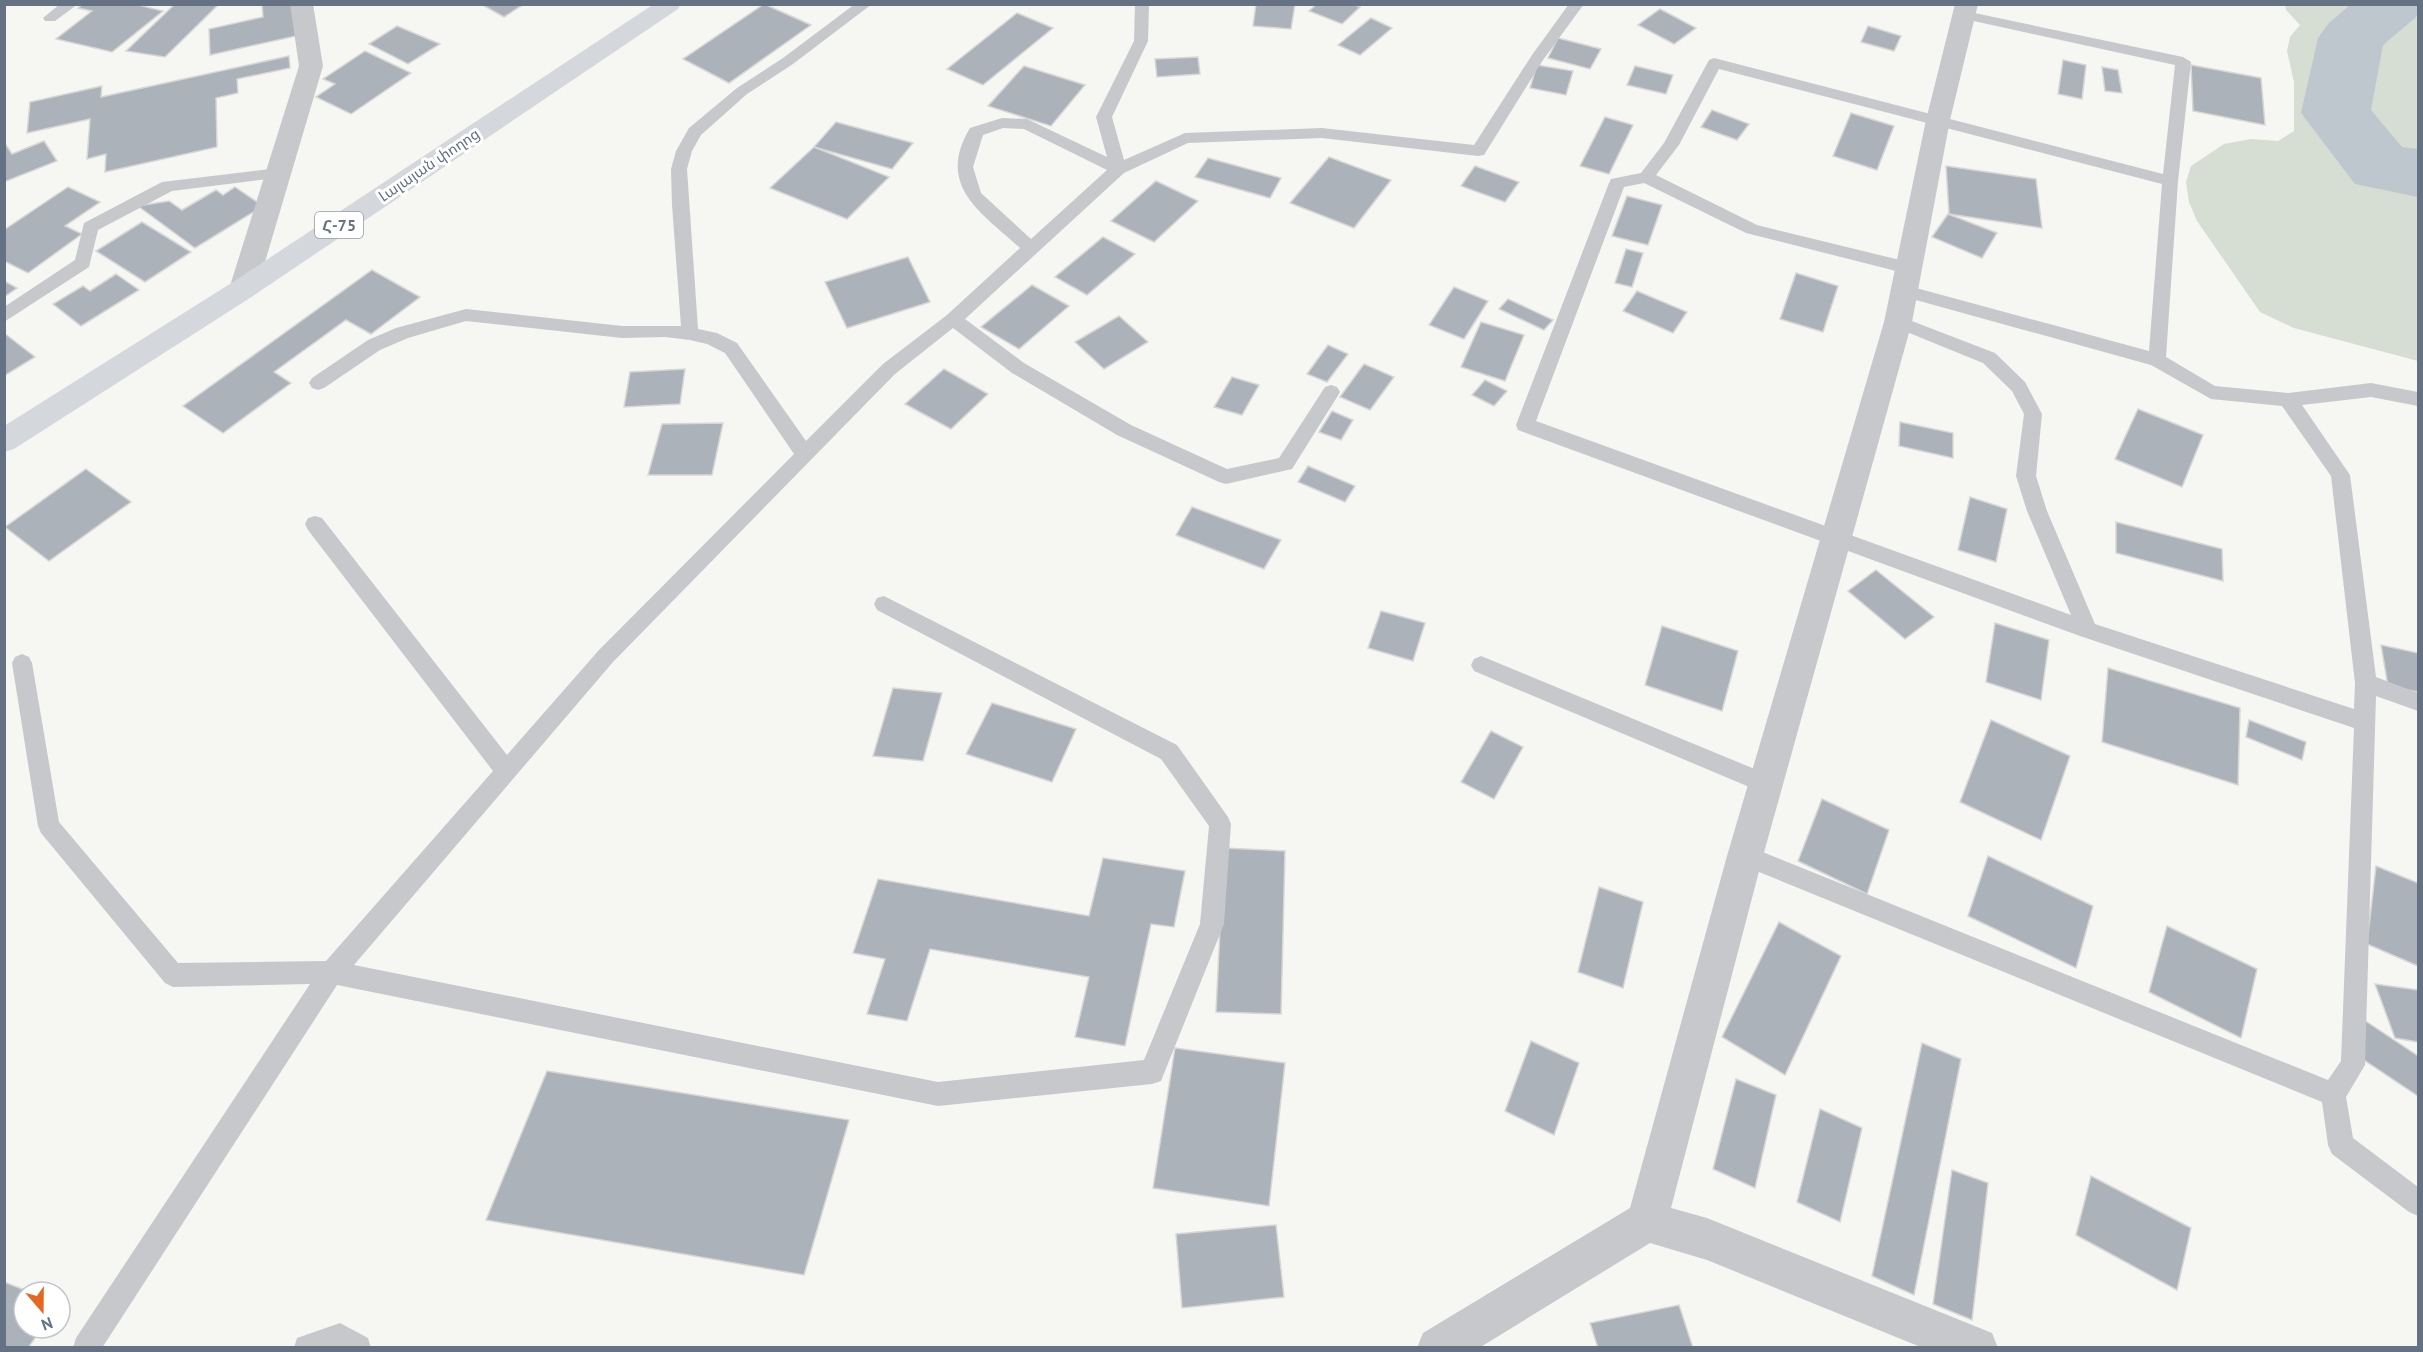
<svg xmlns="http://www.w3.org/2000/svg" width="2423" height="1352" font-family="'PT Sans','Noto Sans Armenian',sans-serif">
	<rect width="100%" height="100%" fill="#f6f6f2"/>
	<!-- green -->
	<polygon fill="#d6ddd3" points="2285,5 2418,5 2418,361 2294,328 2260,312 2197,221 2189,202 2186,182 2191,166 2224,144 2251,139 2278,141 2294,131 2294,82 2287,51 2290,37 2300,25 2286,10"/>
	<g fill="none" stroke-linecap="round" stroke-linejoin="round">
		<!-- river -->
		<polygon fill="#bec7ce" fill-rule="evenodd" points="2351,4 2418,4 2418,13 2415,18 2383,45 2371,110 2402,147 2418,149 2418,197 2355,184 2301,113 2318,38 2328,24"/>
	</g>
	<!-- building -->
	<g fill="#abb2b9" stroke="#d7d7d5" stroke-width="1.5">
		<polygon points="83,4 134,4 163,11 112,52 56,39 92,11 78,8"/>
		<polygon points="175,4 219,4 165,57 126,51"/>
		<polygon points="262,4 293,4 296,36 210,55 209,29 263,17"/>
		<polygon points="481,4 524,4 504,17"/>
		<polygon points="764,4 811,25 729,83 683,59"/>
		<polygon points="1256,4 1295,4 1291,29 1253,26"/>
		<polygon points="1317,4 1352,4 1360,7 1342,24 1309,11"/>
		<polygon points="1660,9 1696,28 1674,44 1638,25"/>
		<polygon points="1017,13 1053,28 983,85 947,69"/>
		<polygon points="1371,18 1392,28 1360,55 1338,45"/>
		<polygon points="397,26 440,44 408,64 369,44"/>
		<polygon points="1868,26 1901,36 1894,51 1861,42"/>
		<polygon points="1558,38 1601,49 1590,69 1548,58"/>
		<polygon points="365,51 411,73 351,114 316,97 335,84 323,79"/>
		<polygon points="289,56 290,68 237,79 238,93 216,98 217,147 105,172 106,154 87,159 90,119 27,133 30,102 102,86 101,97"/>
		<polygon points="1198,57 1200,74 1157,77 1155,59"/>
		<polygon points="2063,60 2086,65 2082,99 2058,94"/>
		<polygon points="1537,65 1573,71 1566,95 1530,88"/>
		<polygon points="2191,65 2261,78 2265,125 2193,111"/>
		<polygon points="1024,66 1085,85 1051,126 988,106"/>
		<polygon points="1635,66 1673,75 1666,94 1627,85"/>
		<polygon points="2102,67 2118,70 2122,93 2105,91"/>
		<polygon points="1712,110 1749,124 1737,140 1701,127"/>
		<polygon points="1851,113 1894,126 1877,170 1833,156"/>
		<polygon points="1605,117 1633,125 1609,174 1580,166"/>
		<polygon points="836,122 913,143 892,169 814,147"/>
		<polygon points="44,141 57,161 4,182 4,142 12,154"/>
		<polygon points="814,147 889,177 847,219 770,188"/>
		<polygon points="1329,157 1391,180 1354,228 1290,203"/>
		<polygon points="1208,158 1281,178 1270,198 1195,177"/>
		<polygon points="1475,166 1519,182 1505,202 1461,186"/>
		<polygon points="1946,166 2036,179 2042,228 1949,214"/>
		<polygon points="1156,181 1198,201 1154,242 1111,221"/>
		<polygon points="68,187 100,202 65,226 82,234 28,273 4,261 4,230"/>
		<polygon points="235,187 263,206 195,248 138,206 169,201 182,210 216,190 223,195"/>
		<polygon points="1627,196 1662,205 1648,245 1612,236"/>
		<polygon points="1948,214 1997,233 1982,258 1932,237"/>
		<polygon points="142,222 191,252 145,282 96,251"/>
		<polygon points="1103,237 1135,254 1087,295 1055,277"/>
		<polygon points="1626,249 1643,253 1632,287 1615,283"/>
		<polygon points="908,257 930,302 847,328 825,282"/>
		<polygon points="372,270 420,297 371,334 346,320 274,372 291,383 223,433 183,406"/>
		<polygon points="1796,273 1838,286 1823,332 1780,319"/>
		<polygon points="116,274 139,290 81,326 53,304 83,286 90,291"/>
		<polygon points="4,281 17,288 4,297"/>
		<polygon points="1032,285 1069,306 1019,349 981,327"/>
		<polygon points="1454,287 1488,301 1464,339 1429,325"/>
		<polygon points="1637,291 1687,312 1673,333 1623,311"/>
		<polygon points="1508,299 1553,320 1544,330 1499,309"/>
		<polygon points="1119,316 1148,342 1104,369 1075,342"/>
		<polygon points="1481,322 1524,335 1505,381 1461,367"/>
		<polygon points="4,333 35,357 4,376"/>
		<polygon points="1328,345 1348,354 1327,382 1307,374"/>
		<polygon points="1364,364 1394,377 1370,410 1340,397"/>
		<polygon points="685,369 680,404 624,407 630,372"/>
		<polygon points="944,369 988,394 951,429 905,404"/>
		<polygon points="1232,377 1259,385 1242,415 1214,407"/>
		<polygon points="1485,380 1507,391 1494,406 1472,395"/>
		<polygon points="2138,409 2203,435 2182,487 2115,459"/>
		<polygon points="1332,411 1353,420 1341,440 1319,432"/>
		<polygon points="1900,422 1953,433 1953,458 1899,446"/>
		<polygon points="723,423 712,475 648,475 662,424"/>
		<polygon points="1308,466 1355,486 1345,502 1298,482"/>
		<polygon points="86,469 131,502 49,561 5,527"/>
		<polygon points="1970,497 2007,509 1996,562 1958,550"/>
		<polygon points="1192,507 1281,540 1264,569 1176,535"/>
		<polygon points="2116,522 2222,549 2223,581 2116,553"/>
		<polygon points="1876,570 1934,617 1905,639 1848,591"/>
		<polygon points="1381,611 1425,623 1413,661 1368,648"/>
		<polygon points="1995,623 2049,640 2041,700 1986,682"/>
		<polygon points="1662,626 1738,651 1722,711 1645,685"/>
		<polygon points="2381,645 2418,653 2418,692 2388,686"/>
		<polygon points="2108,668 2240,708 2238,785 2102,742"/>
		<polygon points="893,688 942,693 923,761 873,756"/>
		<polygon points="992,703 1076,729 1052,782 966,754"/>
		<polygon points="1991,720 2070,756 2041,840 1960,802"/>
		<polygon points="2249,720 2306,742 2302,760 2246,737"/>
		<polygon points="1491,731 1523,747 1494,799 1461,782"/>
		<polygon points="1822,799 1889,830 1867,894 1798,861"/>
		<polygon points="1224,848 1285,851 1281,1014 1216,1012"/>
		<polygon points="1988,856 2093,906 2076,968 1968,916"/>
		<polygon points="1103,858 1185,871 1174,927 1151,924 1125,1046 1075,1037 1089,977 930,949 907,1021 867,1014 885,959 853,953 878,879 1089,916"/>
		<polygon points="2376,866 2418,883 2418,966 2367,944"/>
		<polygon points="1599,887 1643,902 1623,988 1578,972"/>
		<polygon points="1779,922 1841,956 1785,1075 1722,1037"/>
		<polygon points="2167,926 2257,969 2241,1038 2149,992"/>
		<polygon points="2375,984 2418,990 2418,1042 2395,1038"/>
		<polygon points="2361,1018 2418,1056 2418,1096 2346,1048"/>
		<polygon points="1531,1041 1579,1063 1554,1135 1505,1111"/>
		<polygon points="1922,1043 1961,1059 1914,1295 1872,1276"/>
		<polygon points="1175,1048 1285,1063 1269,1206 1153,1188"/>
		<polygon points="547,1071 849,1120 804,1275 486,1220"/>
		<polygon points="1736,1079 1776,1095 1755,1188 1713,1169"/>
		<polygon points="1820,1109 1862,1128 1840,1222 1797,1202"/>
		<polygon points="1952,1170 1988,1183 1972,1320 1933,1304"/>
		<polygon points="2091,1176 2191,1228 2177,1290 2076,1235"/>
		<polygon points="1276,1225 1284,1297 1182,1308 1176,1234"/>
		<polygon points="4,1282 30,1292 24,1292 24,1328 42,1328 28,1348 4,1348"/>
		<polygon points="1679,1305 1693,1348 1598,1348 1590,1323"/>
	</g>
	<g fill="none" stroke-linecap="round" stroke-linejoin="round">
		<!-- service -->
		<g fill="#c6c8cc" fill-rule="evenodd">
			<polygon points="60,4 78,4 55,21 45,21 43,18"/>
			<path d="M855,4H872L793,64L747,94L701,135L692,151L687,169L698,329L717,333L737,343L806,441L883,364L947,315L1020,248C982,213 935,186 970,128L1002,118L1027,119L1107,157L1096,117L1134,41L1135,4H1149L1148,41L1112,117L1124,160L1185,133L1322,128L1474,145L1532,55L1569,4H1584L1543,60L1484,155L1478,156L1322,138L1188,143L1124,173L965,319L1024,363L1131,425L1227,469L1279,458L1325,387L1331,385L1337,387L1340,392L1337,397L1292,469L1226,484L1219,482L1117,435L1012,373L953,328L895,374L613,662L354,965L938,1082L1144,1060L1200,924L1209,826L1161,759L877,610L874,604L877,598L884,596L1177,745L1228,817L1231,824L1224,924L1161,1081L1152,1084L938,1106L337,985L102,1348H73L76,1338L310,984L173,987L165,983L41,833L38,826L12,663L15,657L22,654L29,657L32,663L59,822L178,963L326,961L493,771L308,530L305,524L308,518L315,516L322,518L507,755L599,650L794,454L725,353L707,344L690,340L665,337L622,338L466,321L408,338L380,350L324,388L318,390L312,388L309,383L312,378L368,340L396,328L466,309L622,326H681L672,205L671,169L676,151L689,128L737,88L783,58ZM1003,128L1024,129L1107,170L1031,239L981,193L973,167L983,135Z"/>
			<path d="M1965,11L2183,57L2191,62L2178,181L2166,357L2215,386L2288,393L2371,383L2418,392V406L2371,397L2302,405L2350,475L2376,677L2418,693V711L2376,696L2365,1065L2346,1097L2353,1138L2418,1187V1216L2409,1212L2332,1154L2328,1145L2322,1102L1737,863L1734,856L1737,849L1745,845L2328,1080L2341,1061L2354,728L2080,636L1518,430L1516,425L1609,183L1611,179L1641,173L1664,143L1709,60L1714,58L2163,174L2175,65L1960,18L1958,15ZM1719,69L2162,184L2149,351L1905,285L1899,287L1896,291L1899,295L1905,297L2151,365L2211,399L2282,406L2331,476L2355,683L2354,709L2095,624L2047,511L2036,476L2042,414L2025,382L1995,353L1904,318L1898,316L1892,318L1889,322L1892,326L1983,363L2012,391L2024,414L2016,476L2027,511L2071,615L1536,421L1624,187L1644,183L1746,233L1908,274L1914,272L1917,268L1914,264L1908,262L1757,225L1656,175L1679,145Z"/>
			<polygon points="278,168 284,169 286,173 284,177 172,191 98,230 89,267 4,322 4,307 75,260 84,223 162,182"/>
			<polygon points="1481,656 1774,777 1777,784 1774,791 1766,794 1474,671 1471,665 1474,659"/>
			<polygon points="340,1323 368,1338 371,1348 294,1348 297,1338"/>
		</g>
		<!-- minor -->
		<g fill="#c6c8cc" fill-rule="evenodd">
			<polygon points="290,4 313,4 323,66 257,289 253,296 243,299 233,296 229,289 299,66"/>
			<polygon points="1955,4 1978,4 1950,120 1912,322 1763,856 1671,1208 1707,1218 1992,1333 1998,1348 1923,1348 1707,1260 1650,1243 1479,1348 1417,1348 1423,1333 1630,1208 1727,856 1884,322 1926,120"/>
		</g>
		<!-- trunk -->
		<polygon fill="#d4d8dc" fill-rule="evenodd" points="654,4 681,4 678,9 253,296 14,449 4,452 4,426 233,282"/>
	</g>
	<g text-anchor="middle" stroke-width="6" stroke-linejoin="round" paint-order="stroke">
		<!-- far-street labels -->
		<g font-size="15" fill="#647284" stroke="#fff">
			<text transform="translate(429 165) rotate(-34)" y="5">Լալայան փողոց</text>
		</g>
		<!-- shield labels -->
		<rect fill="#fff" stroke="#929ca9" stroke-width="1.5" x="315" y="212" width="48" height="26" rx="4.5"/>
		<g font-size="16" font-weight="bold" fill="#647284">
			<text x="339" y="231">Հ-75</text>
		</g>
	</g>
	<!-- border -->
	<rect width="2423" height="1352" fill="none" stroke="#647284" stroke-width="12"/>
	<!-- north arrow -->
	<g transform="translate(42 1310) rotate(160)"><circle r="28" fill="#ffffff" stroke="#c1c7ce" stroke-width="1.5"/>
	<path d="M0-4.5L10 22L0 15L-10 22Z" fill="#e66722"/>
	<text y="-9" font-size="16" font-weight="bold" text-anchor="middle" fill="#647284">N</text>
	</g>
</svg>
